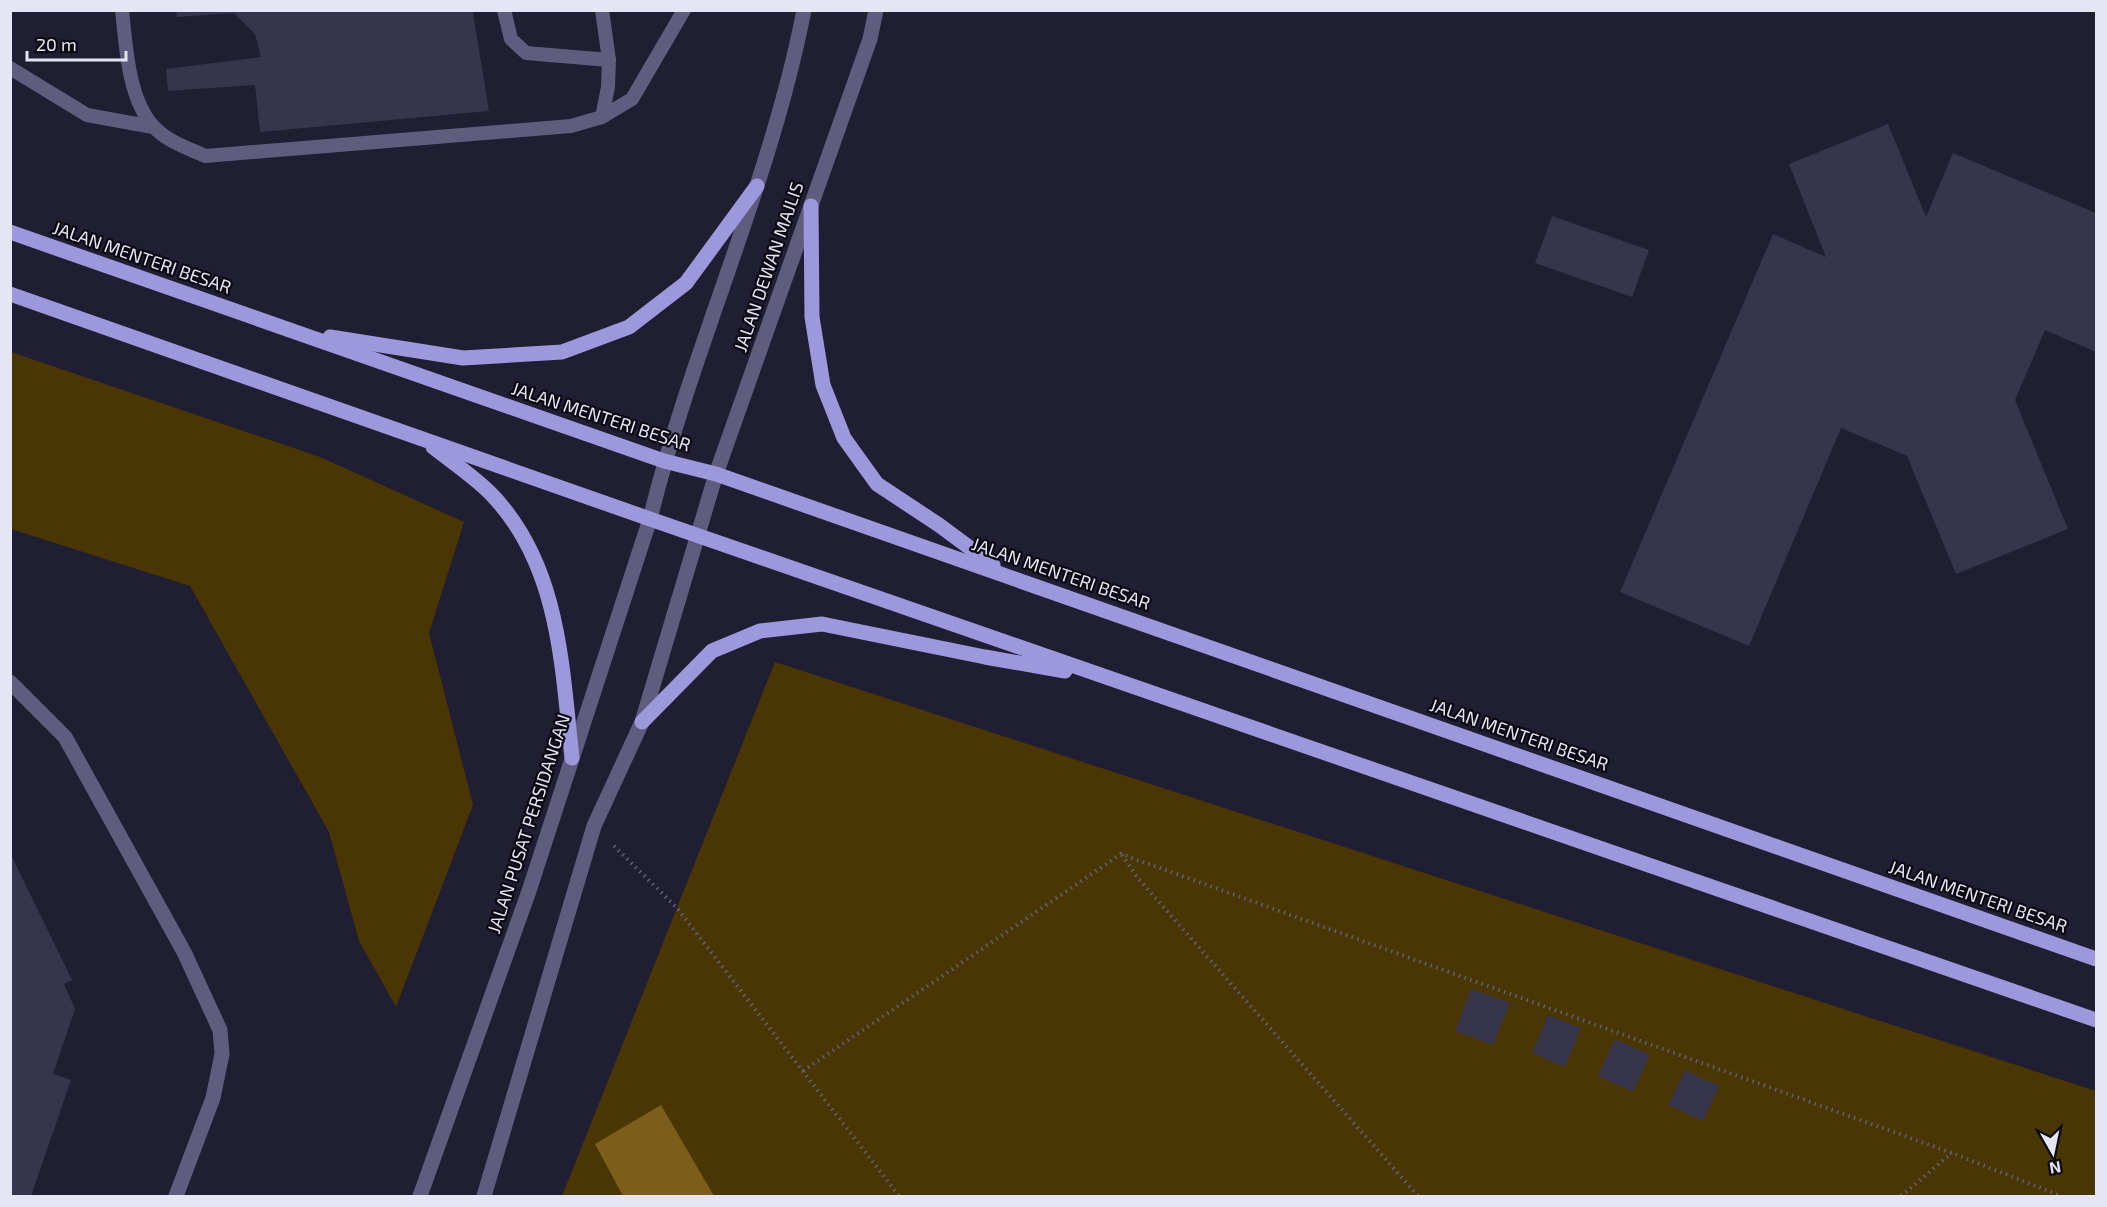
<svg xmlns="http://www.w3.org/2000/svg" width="2107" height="1207" font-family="'Exo 2',sans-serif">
	<rect width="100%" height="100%" fill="#1f1e33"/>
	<!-- green -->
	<g fill="#4a3603">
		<polygon points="11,352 320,457 464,522 429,633 473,805 396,1007 359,941 329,832 190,586 11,529"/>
		<polygon points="775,662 2096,1091 2096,1196 562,1196"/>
	</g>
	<!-- water -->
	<polygon fill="#7b5e19" points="661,1105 714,1196 623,1196 595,1144"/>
	<!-- building -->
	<g fill="#36354b">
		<polygon points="176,10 479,10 473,13 489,111 260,132 255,85 168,91 166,69 261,57 255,34 234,13 177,17"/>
		<polygon points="1888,124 1926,217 1953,153 2096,213 2096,352 2045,330 2015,400 2068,529 1956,574 1907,456 1841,428 1749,646 1620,592 1773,234 1826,257 1789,164"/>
		<polygon points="1552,216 1649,250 1632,297 1535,263"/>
		<polygon points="10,853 72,980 64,984 75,1009 53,1074 71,1080 31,1196 10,1196"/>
		<polygon points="1471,989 1510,1003 1493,1045 1455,1031"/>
		<polygon points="1548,1015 1581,1028 1565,1067 1532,1053"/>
		<polygon points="1615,1039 1650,1055 1633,1092 1598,1076"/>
		<polygon points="1685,1070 1719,1086 1703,1121 1668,1105"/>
	</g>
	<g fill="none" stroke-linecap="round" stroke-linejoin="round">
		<!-- path -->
		<g stroke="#626174" stroke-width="4" stroke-dasharray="1.5 4.5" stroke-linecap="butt">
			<polyline points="614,846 677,908 899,1196"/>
			<polyline points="1122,855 1137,877 1418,1196"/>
			<polyline points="803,1071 1121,854 1952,1153 2061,1196"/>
			<polyline points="1901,1196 1952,1153"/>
		</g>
		<!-- service -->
		<g stroke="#5f5d7d" stroke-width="14">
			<path d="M122,10C126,46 128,98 153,126C166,141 188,148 205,156L571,126L602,117L608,87L609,60L602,10"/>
			<polyline points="504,10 511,39 526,53 609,60"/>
			<polyline points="10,68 87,115 153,127"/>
			<polyline points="602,117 632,99 684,10"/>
		</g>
		<!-- minor -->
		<polyline stroke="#5f5d7d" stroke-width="15" points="10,682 65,737 184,952 220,1030 222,1054 213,1098 176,1196"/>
		<!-- tertiary -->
		<g stroke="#5f5d7d" stroke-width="15">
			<path d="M420,1196L529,891L650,519C692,347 770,185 804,10"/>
			<polyline points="484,1196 594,826 642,722 716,474 870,39 876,10"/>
		</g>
		<!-- primary -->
		<g stroke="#9d98db" stroke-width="15">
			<polyline points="811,206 812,317 823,385 844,438 877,484 939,525 993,565"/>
			<polyline points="10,232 664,461 716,474 2096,959"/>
			<polyline points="10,294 650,519 2096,1020"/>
			<polyline points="330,337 463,358 562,352 629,327 686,283 757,186"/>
			<path d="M433,447C453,463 476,478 493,496C560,567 562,668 572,758"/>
			<polyline points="642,722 712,651 760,631 822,624 985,657 1065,671"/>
		</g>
	</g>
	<g text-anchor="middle" stroke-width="4.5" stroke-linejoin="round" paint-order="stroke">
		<!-- street labels -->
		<g font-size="18" fill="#e5e5f3" stroke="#0a0912">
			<text transform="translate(142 258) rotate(19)" y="6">JALAN MENTERI BESAR</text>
			<text transform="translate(769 267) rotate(-71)" y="6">JALAN DEWAN MAJLIS</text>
			<text transform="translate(601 417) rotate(18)" y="6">JALAN MENTERI BESAR</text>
			<text transform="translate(1061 574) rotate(19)" y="6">JALAN MENTERI BESAR</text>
			<text transform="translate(1519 735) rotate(19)" y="6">JALAN MENTERI BESAR</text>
			<text transform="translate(529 824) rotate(-72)" y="6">JALAN PUSAT PERSIDANGAN</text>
			<text transform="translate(1978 897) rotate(19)" y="6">JALAN MENTERI BESAR</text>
		</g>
	</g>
	<!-- border -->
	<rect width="2107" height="1207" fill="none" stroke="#e5e5f3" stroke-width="24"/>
	<!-- north arrow -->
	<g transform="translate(2053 1153) rotate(171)" stroke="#0a0912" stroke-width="4.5" paint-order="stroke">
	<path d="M0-4.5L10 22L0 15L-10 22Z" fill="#e5e5f3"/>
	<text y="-9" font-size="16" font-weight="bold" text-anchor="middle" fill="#e5e5f3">N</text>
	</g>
	<!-- scale -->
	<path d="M27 51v9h99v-9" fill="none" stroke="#e5e5f3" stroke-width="3"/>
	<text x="36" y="51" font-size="18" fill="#e5e5f3" stroke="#0a0912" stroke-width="4.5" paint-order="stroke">20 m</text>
</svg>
